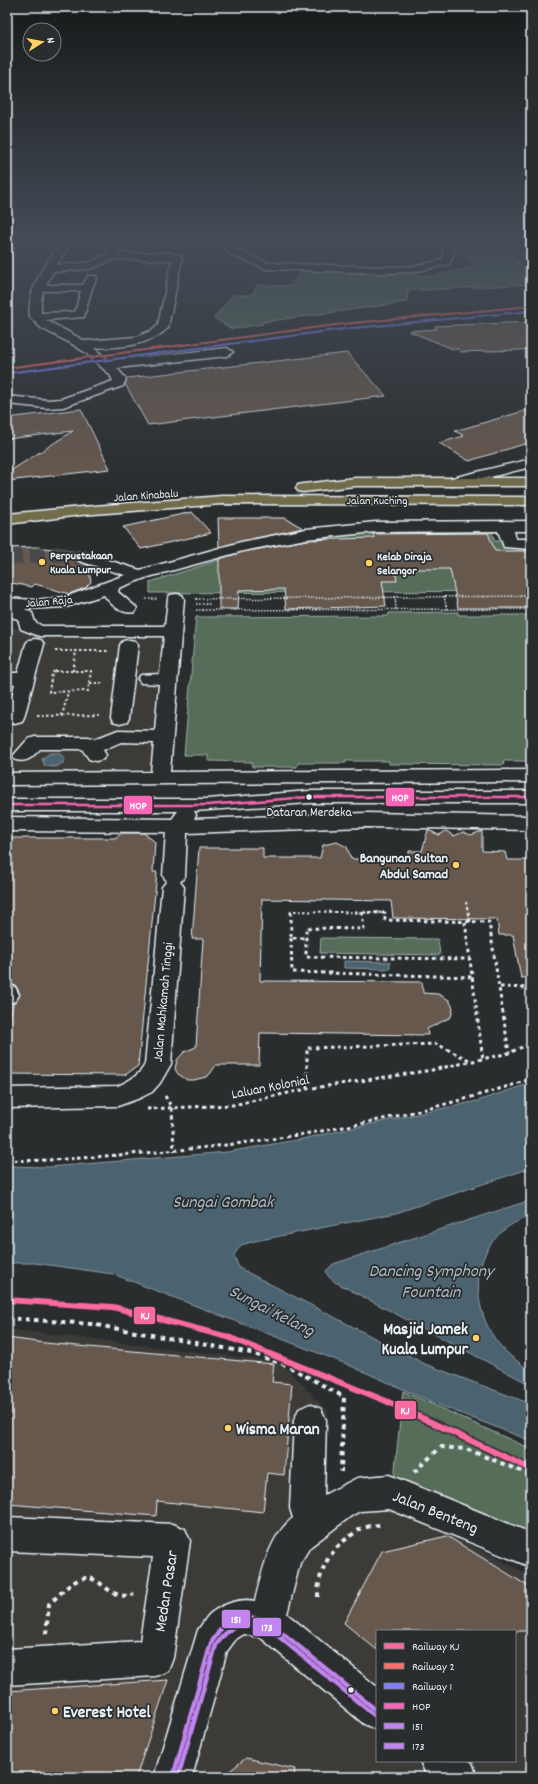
<svg xmlns="http://www.w3.org/2000/svg" width="538" height="1784" font-family="Dekko,sans-serif">
	<rect width="100%" height="100%" fill="#2a2d2e"/>
	<filter id="ink" filterUnits="userSpaceOnUse"><feTurbulence type="fractalNoise" baseFrequency=".025" numOctaves="2"/><feDisplacementMap in="SourceGraphic" scale="8" xChannelSelector="R" yChannelSelector="G"/><feConvolveMatrix kernelMatrix="1 2 1 2 8 2 1 2 1" color-interpolation-filters="sRGB"/></filter>
	<g filter="url(#ink)">
		<!-- built -->
		<g fill="#3c3a37" fill-rule="evenodd">
			<polygon points="57,623 169,624 151,777 7,779 7,641 11,628 56,628"/>
			<path d="M7,1329L281,1362L328,1412L326,1490L385,1500L531,1576V1777H7ZM377,1631H515V1761H377Z"/>
		</g>
		<!-- green -->
		<g fill="#566d5a" stroke="#9fafa9">
			<path d="M455,239C466,239 482,236 492,239C504,243 531,272 531,284L408,291L407,302L263,322V324L232,329L214,318L233,295H251L258,285L291,286L301,271L433,276L475,267Z"/>
			<polygon points="490,528 495,541 531,541 531,591 150,593 150,582 276,542 379,531"/>
			<polygon points="458,612 458,615 531,615 531,761 503,761 504,765 389,764 389,761 345,761 346,763 298,763 297,767 252,767 252,762 208,761 208,755 184,755 196,617 388,616 389,613"/>
			<polygon points="321,938 438,939 440,955 320,953"/>
			<polygon points="403,1391 531,1449 531,1543 394,1479"/>
		</g>
		<!-- water -->
		<g fill="#4c6370" stroke="#8a9ca6">
			<polygon points="50,753 58,753 65,758 64,762 56,767 45,766 42,759"/>
			<polygon points="344,961 390,962 390,969 344,968"/>
			<polygon points="531,1083 531,1168 396,1213 255,1241 241,1245 234,1255 239,1268 425,1364 531,1404 531,1441 439,1405 344,1363 113,1274 35,1263 7,1263 7,1166 49,1167 227,1152 302,1139 477,1101"/>
			<path d="M531,1200V1216C521,1220 512,1223 504,1230C471,1256 472,1306 495,1339C504,1352 518,1362 531,1371V1385L335,1282L328,1276L326,1271L333,1264Z"/>
		</g>
		<!-- building -->
		<g fill="#66584d" stroke="#e8f1f8">
			<polygon points="531,322 531,349 518,350 461,352 458,349 453,349 409,331 437,329 435,326"/>
			<polygon points="347,353 386,396 148,425 125,384 127,378"/>
			<polygon points="81,409 110,469 7,481 7,473 73,431 7,439 7,418"/>
			<polygon points="531,409 531,442 469,461 439,443 464,436 455,431"/>
			<polygon points="192,512 211,533 141,549 123,527"/>
			<polygon points="218,518 285,518 303,528 219,547"/>
			<polygon points="488,533 495,551 531,551 531,608 458,608 450,569 395,569 397,581 382,581 386,606 286,609 284,589 239,590 238,609 219,609 219,559 243,552 306,540 374,538 373,534"/>
			<polygon points="37,547 81,553 78,554 76,559 79,562 88,565 91,582 85,588 69,594 35,584 32,587 7,582 7,548"/>
			<polygon points="428,830 439,835 446,831 454,836 463,832 471,835 482,831 482,851 505,852 507,860 531,860 531,977 521,978 513,935 499,935 497,919 393,918 391,901 262,899 260,981 422,982 423,993 438,994 449,1000 453,1008 451,1017 427,1029 428,1035 260,1033 259,1065 216,1065 210,1074 206,1077 194,1080 187,1080 178,1074 175,1069 177,1060 184,1052 196,1047 203,939 192,939 199,848 263,848 263,858 320,858 323,845 337,842 347,847 351,859 409,859 409,851 422,851"/>
			<polygon points="122,833 144,833 155,842 153,872 157,872 138,1066 125,1075 7,1074 7,1032 13,1004 16,1002 20,994 16,986 7,983 7,838 115,838"/>
			<polygon points="7,1338 45,1343 274,1364 272,1382 292,1384 284,1475 267,1473 263,1512 157,1501 156,1516 7,1504"/>
			<polygon points="447,1536 531,1588 531,1631 377,1631 377,1650 344,1623 382,1551"/>
			<polygon points="168,1680 136,1777 7,1777 7,1691"/>
			<polygon points="246,1758 295,1769 294,1777 222,1777"/>
		</g>
		<g fill="none" stroke-linecap="round" stroke-linejoin="round">
			<!-- minor-tunnel -->
			<polyline stroke="#464a4c" stroke-width="15" stroke-dasharray="15 8" stroke-linecap="butt" points="7,557 56,554 85,558"/>
			<defs>
				<g id="minor">
					<polygon points="13,239 24,239 11,252 7,253 7,245"/>
					<path d="M64,239H74L56,265L88,263L108,254L109,245L82,242L77,239L116,240L120,246L119,253H169L181,256L182,258L168,328C148,347 120,347 94,348L109,361L227,348L233,352L227,356L117,368L126,379L123,386L63,407L47,408L7,404V396L47,400L61,399L113,381L110,375L86,353L72,344L41,328L30,317C26,289 47,261 64,239ZM115,259L172,260L158,325L153,330L136,337L85,341L46,320L84,317L92,288L97,278L96,276H88L83,285H46L53,272L90,269ZM43,291H81L75,312L41,313V301Z"/>
					<path d="M201,239H338L337,243L333,244L234,246L239,251L269,263L384,267L414,266L441,260L444,253L443,248L429,239L446,240C456,247 455,255 449,264L414,272L384,273L267,269L231,255L223,246L202,241Z"/>
					<polygon points="531,459 531,467 453,486 448,485 446,482 448,479"/>
					<path d="M531,521V531H514L516,539H531V549L504,547L498,531L376,532L306,539L243,551L145,578L119,588L118,592L137,608L135,612C122,615 111,605 104,595L66,607L25,609L32,613L35,622L42,626H165L168,599L170,595L176,594L182,595L184,599L170,772L531,770V782L7,785V773L151,772L154,743L121,742L103,750L106,755L103,759L96,761L89,759L82,749H40C32,757 28,763 16,760L13,756L28,739L35,737H88L95,739L118,730L155,731L159,684L141,683L138,679L141,675L160,674L164,636H39L21,629L18,619L7,616V598L34,600L65,597L125,575L79,561L77,558L79,555L85,553L140,570L241,542L306,529L376,522Z"/>
					<polygon points="35,639 41,640 44,644 24,717 22,721 15,723 8,721 7,712 15,684 7,683 7,673 18,673 26,644 29,640"/>
					<polygon points="129,640 135,641 138,645 129,718 127,722 120,724 113,722 111,718 120,645 123,641"/>
					<path d="M309,791H531V803H309L194,811L196,815L194,819L366,813L531,816V830L366,827L187,833L185,876L180,882L184,887L171,1064L160,1083L152,1092L140,1098L118,1106L7,1108V1088L118,1086C129,1081 140,1075 145,1064L162,887L167,881L163,876L166,832L7,831V817L172,819L178,811H7V799H207Z"/>
					<polygon points="7,984 15,987 19,995 15,1001 7,1004"/>
					<path d="M310,1404L321,1409L326,1420L324,1495L357,1478L389,1475L531,1533V1567L389,1509L360,1511L351,1516L310,1547L300,1563L287,1614L377,1687V1730L364,1724L260,1637L244,1634L236,1639L227,1651L192,1777H154L198,1630C202,1625 206,1617 211,1613C224,1603 241,1598 255,1601C262,1573 269,1536 293,1518L290,1508L294,1420L299,1409Z"/>
					<polygon points="7,1517 173,1524 185,1529 190,1541 173,1658 168,1671 155,1676 7,1685 7,1649 140,1641 153,1557 7,1551"/>
					<polygon points="420,1761 469,1761 472,1763 477,1777 429,1777 426,1774"/>
				</g>
				<g id="highway">
					<polygon points="355,478 531,478 531,486 355,486 303,492 298,491 296,488 298,485 303,484"/>
					<polygon points="222,496 531,497 531,505 222,504 81,515 7,524 7,514 81,507"/>
				</g>
			</defs>
			<!-- minor casing -->
			<use href="#minor" stroke="#e8f1f8" stroke-width="3"/>
			<!-- highway casing -->
			<use href="#highway" stroke="#e8f1f8" stroke-width="3"/>
			<!-- path-far3 -->
			<g stroke="#e8f1f8" stroke-width="1.5" stroke-dasharray="1.5 1.5" stroke-linecap="butt">
				<polyline points="499,239 531,261"/>
				<polyline points="395,596 396,610"/>
				<polyline points="444,596 447,610"/>
				<polyline points="146,599 157,599"/>
				<polyline points="196,599 531,596"/>
				<polyline points="196,604 210,604"/>
				<polyline points="196,610 531,609"/>
			</g>
			<!-- path-far2 -->
			<g stroke="#e8f1f8" stroke-width="2" stroke-dasharray="2.5 2.5" stroke-linecap="butt">
				<polyline points="55,651 108,651"/>
				<polygon points="55,671 91,671 88,691 49,692 52,673"/>
				<polyline points="73,671 76,651"/>
				<polyline points="90,683 103,683"/>
				<polyline points="37,716 100,715"/>
				<polyline points="62,716 68,692"/>
				<polyline points="466,902 468,913"/>
				<polyline points="291,913 291,911 385,913"/>
			</g>
			<!-- path-far1 -->
			<g stroke="#e8f1f8" stroke-width="3" stroke-dasharray="3.5 3.5" stroke-linecap="butt">
				<polyline points="291,912 291,938 306,938"/>
				<polyline points="354,912 385,913 385,920 489,922 509,1053"/>
				<polyline points="362,912 364,929 306,928 306,957 470,959"/>
				<polyline points="468,912 470,922"/>
				<polyline points="465,922 483,1060"/>
				<polyline points="291,938 292,972 473,977"/>
				<polyline points="500,987 531,988"/>
				<polyline points="307,1089 307,1048 436,1044 471,1061"/>
				<polyline points="165,1096 172,1108 174,1152"/>
				<polyline points="147,1109 233,1105 307,1089 432,1070 509,1053 531,1043"/>
				<path d="M7,1160C48,1162 90,1157 131,1154C269,1144 399,1122 531,1079"/>
			</g>
			<!-- path -->
			<g stroke="#e8f1f8" stroke-width="4" stroke-dasharray="4.5 4.5" stroke-linecap="butt">
				<polyline points="7,1318 91,1324 251,1353 286,1365 344,1397 341,1470 343,1470"/>
				<polyline points="414,1472 441,1447 466,1449 531,1475"/>
				<path d="M318,1597C318,1566 333,1546 359,1530C365,1526 376,1526 383,1524"/>
				<path d="M46,1634L49,1604C59,1596 68,1583 81,1579C101,1572 108,1603 134,1594"/>
			</g>
			<!-- minor -->
			<use href="#minor" fill="#2a2d2e" fill-rule="evenodd"/>
			<!-- highway -->
			<use href="#highway" fill="#726c4b" fill-rule="evenodd"/>
			<defs>
				<polyline id="bus-1" points="7,805 207,805 309,797 531,797"/>
				<polyline id="bus-2" points="173,1777 211,1643 223,1626 233,1620 244,1616 268,1621 377,1711"/>
				<path id="bus-3" d="M178,1777L216,1645C232,1623 239,1621 266,1626L374,1715"/>
			</defs>
			<!-- bus-1 casing -->
			<use href="#bus-1" stroke="#2a2d2e" stroke-width="5"/>
			<!-- bus-2 casing -->
			<use href="#bus-2" stroke="#2a2d2e" stroke-width="8"/>
			<!-- bus-3 casing -->
			<use href="#bus-3" stroke="#2a2d2e" stroke-width="8"/>
			<!-- bus-1 -->
			<use href="#bus-1" stroke="#fa66b7" stroke-width="2.5"/>
			<!-- bus-2 -->
			<use href="#bus-2" stroke="#c285f0" stroke-width="4.5"/>
			<!-- bus-3 -->
			<use href="#bus-3" stroke="#c285f0" stroke-width="4.5"/>
			<defs>
				<polyline id="rail-1" points="7,1300 113,1307 228,1337 386,1401 531,1469"/>
				<polyline id="rail-2" points="7,368 343,324 531,306"/>
				<polyline id="rail-3" points="8,373 344,329 531,311"/>
			</defs>
			<!-- rail-1 casing -->
			<use href="#rail-1" stroke="#2a2d2e" stroke-width="9"/>
			<!-- rail-2 casing -->
			<use href="#rail-2" stroke="#2a2d2e" stroke-width="3.5"/>
			<!-- rail-3 casing -->
			<use href="#rail-3" stroke="#2a2d2e" stroke-width="3.5"/>
			<!-- rail-1 -->
			<use href="#rail-1" stroke="#f96aa0" stroke-width="6"/>
			<!-- rail-2 -->
			<use href="#rail-2" stroke="#ff6d6d" stroke-width="2"/>
			<!-- rail-3 -->
			<use href="#rail-3" stroke="#8080ff" stroke-width="2"/>
		</g>
	</g>
	<!-- sky -->
	<linearGradient id="sky" x2="0" y2="1"><stop stop-color="#171919"/><stop offset="0.49" stop-color="#444c57"/><stop offset="1" stop-color="#444c57" stop-opacity="0"/></linearGradient>
	<rect width="538" height="489" fill="url(#sky)"/>
	<!-- markers -->
	<g fill="#ffd166" stroke="#2a2d2e" stroke-width="1.5">
		<circle cx="42" cy="562" r="4"/>
		<circle cx="369" cy="563" r="4"/>
		<circle cx="456" cy="865" r="4"/>
		<circle cx="476" cy="1338" r="4"/>
		<circle cx="228" cy="1428" r="4"/>
		<circle cx="55" cy="1711" r="4"/>
	</g>
	<g fill="#e8f1f8" stroke="#2a2d2e" stroke-width="1.5">
		<circle cx="309" cy="797" r="3.5"/>
		<circle cx="351" cy="1690" r="3.5"/>
	</g>
	<g text-anchor="middle" stroke-width="3.5" stroke-linejoin="round" paint-order="stroke">
		<!-- far-street labels -->
		<g font-size="12" fill="#e8f1f8" stroke="#2a2d2e">
			<text transform="translate(146 495) rotate(-4)" y="4">Jalan Kinabalu</text>
			<text x="377" y="504">Jalan Kuching</text>
			<text transform="translate(49 601) rotate(-5)" y="4">Jalan Raja</text>
		</g>
		<!-- far-poi labels -->
		<g font-size="12" font-weight="bold" fill="#e8f1f8" stroke="#2a2d2e" text-anchor="start">
			<text x="50" y="559">Perpustakaan<tspan x="50" dy="14">Kuala Lumpur</tspan></text>
			<text x="377" y="560">Kelab Diraja<tspan x="377" dy="14">Selangor</tspan></text>
		</g>
		<!-- bus labels -->
		<g font-size="13" fill="#e8f1f8" stroke="#2a2d2e">
			<text x="309" y="816">Dataran Merdeka</text>
		</g>
		<!-- poi labels -->
		<g font-size="14" font-weight="bold" fill="#e8f1f8" stroke="#2a2d2e" text-anchor="end">
			<text x="448" y="862">Bangunan Sultan<tspan x="448" dy="16">Abdul Samad</tspan></text>
		</g>
		<!-- street labels -->
		<g font-size="14" fill="#e8f1f8" stroke="#2a2d2e">
			<text transform="translate(162 1002) rotate(-85)" y="5">Jalan Mahkamah Tinggi</text>
			<text transform="translate(270 1086) rotate(-11)" y="5">Laluan Kolonial</text>
		</g>
		<!-- near-poi labels -->
		<g font-size="17" font-weight="bold" fill="#e8f1f8" stroke="#2a2d2e" text-anchor="start">
			<text x="468" y="1334" text-anchor="end">Masjid Jamek<tspan x="468" dy="20">Kuala Lumpur</tspan></text>
			<text x="236" y="1434">Wisma Maran</text>
			<text x="63" y="1717">Everest Hotel</text>
		</g>
		<!-- near-street labels -->
		<g font-size="17" fill="#e8f1f8" stroke="#2a2d2e">
			<text transform="translate(436 1511) rotate(22)" y="6">Jalan Benteng</text>
			<text transform="translate(165 1591) rotate(-81)" y="6">Medan Pasar</text>
		</g>
		<!-- near-water labels -->
		<g font-size="18" font-style="italic" fill="#aab8c2" stroke="#2a2d2e">
			<text x="223" y="1207">Sungai Gombak</text>
			<text x="431" y="1276">Dancing Symphony<tspan x="431" dy="21">Fountain</tspan></text>
			<text transform="translate(272 1310) rotate(27)" y="6">Sungai Kelang</text>
		</g>
	</g>
	<g stroke="#2a2d2e" stroke-width="1.5">
		<rect x="385" y="787" width="30" height="20" rx="4" fill="#fa66b7"/>
		<rect x="123" y="795" width="30" height="20" rx="4" fill="#fa66b7"/>
		<rect x="133" y="1306" width="23" height="19" rx="4" fill="#f96aa0"/>
		<rect x="394" y="1400" width="23" height="20" rx="4" fill="#f96aa0"/>
		<rect x="221" y="1609" width="30" height="20" rx="4" fill="#c285f0"/>
		<rect x="252" y="1617" width="30" height="20" rx="4" fill="#c285f0"/>
	</g>
	<g font-size="11" text-anchor="middle" font-weight="bold" fill="#fff">
		<text x="400" y="801">HOP</text>
		<text x="138" y="809">HOP</text>
		<text x="145" y="1319">KJ</text>
		<text x="405" y="1414">KJ</text>
		<text x="236" y="1623">151</text>
		<text x="267" y="1631">173</text>
	</g>
	<!-- margin -->
	<rect width="538" height="1784" fill="none" stroke="#2a2d2e" stroke-width="24"/>
	<rect x="12" y="12" width="514" height="1760" fill="none" stroke="#e8f1f8" stroke-width="1.5" filter="url(#ink)"/>
	<!-- legend -->
	<rect x="376" y="1630" width="140" height="132" fill="#2a2d2e" stroke="#767b7f"/>
	<rect x="384" y="1643" width="20" height="6" fill="#f96aa0" stroke="#767b7f"/>
	<text x="412" y="1650" font-size="12" fill="#e8f1f8">Railway KJ</text>
	<rect x="384" y="1663" width="20" height="6" fill="#ff6d6d" stroke="#767b7f"/>
	<text x="412" y="1670" font-size="12" fill="#e8f1f8">Railway 2</text>
	<rect x="384" y="1683" width="20" height="6" fill="#8080ff" stroke="#767b7f"/>
	<text x="412" y="1690" font-size="12" fill="#e8f1f8">Railway 1</text>
	<rect x="384" y="1703" width="20" height="6" fill="#fa66b7" stroke="#767b7f"/>
	<text x="412" y="1710" font-size="12" fill="#e8f1f8">HOP</text>
	<rect x="384" y="1723" width="20" height="6" fill="#c285f0" stroke="#767b7f"/>
	<text x="412" y="1730" font-size="12" fill="#e8f1f8">151</text>
	<rect x="384" y="1743" width="20" height="6" fill="#c285f0" stroke="#767b7f"/>
	<text x="412" y="1750" font-size="12" fill="#e8f1f8">173</text>
	<!-- north arrow -->
	<g transform="translate(42 42) rotate(79)"><circle r="19" fill="#2a2d2e" stroke="#767b7f"/>
	<path d="M0-3L7 15L0 10L-7 15Z" fill="#ffd166"/>
	<text y="-6" font-size="11" font-weight="bold" text-anchor="middle" fill="#e8f1f8">N</text>
	</g>
</svg>
